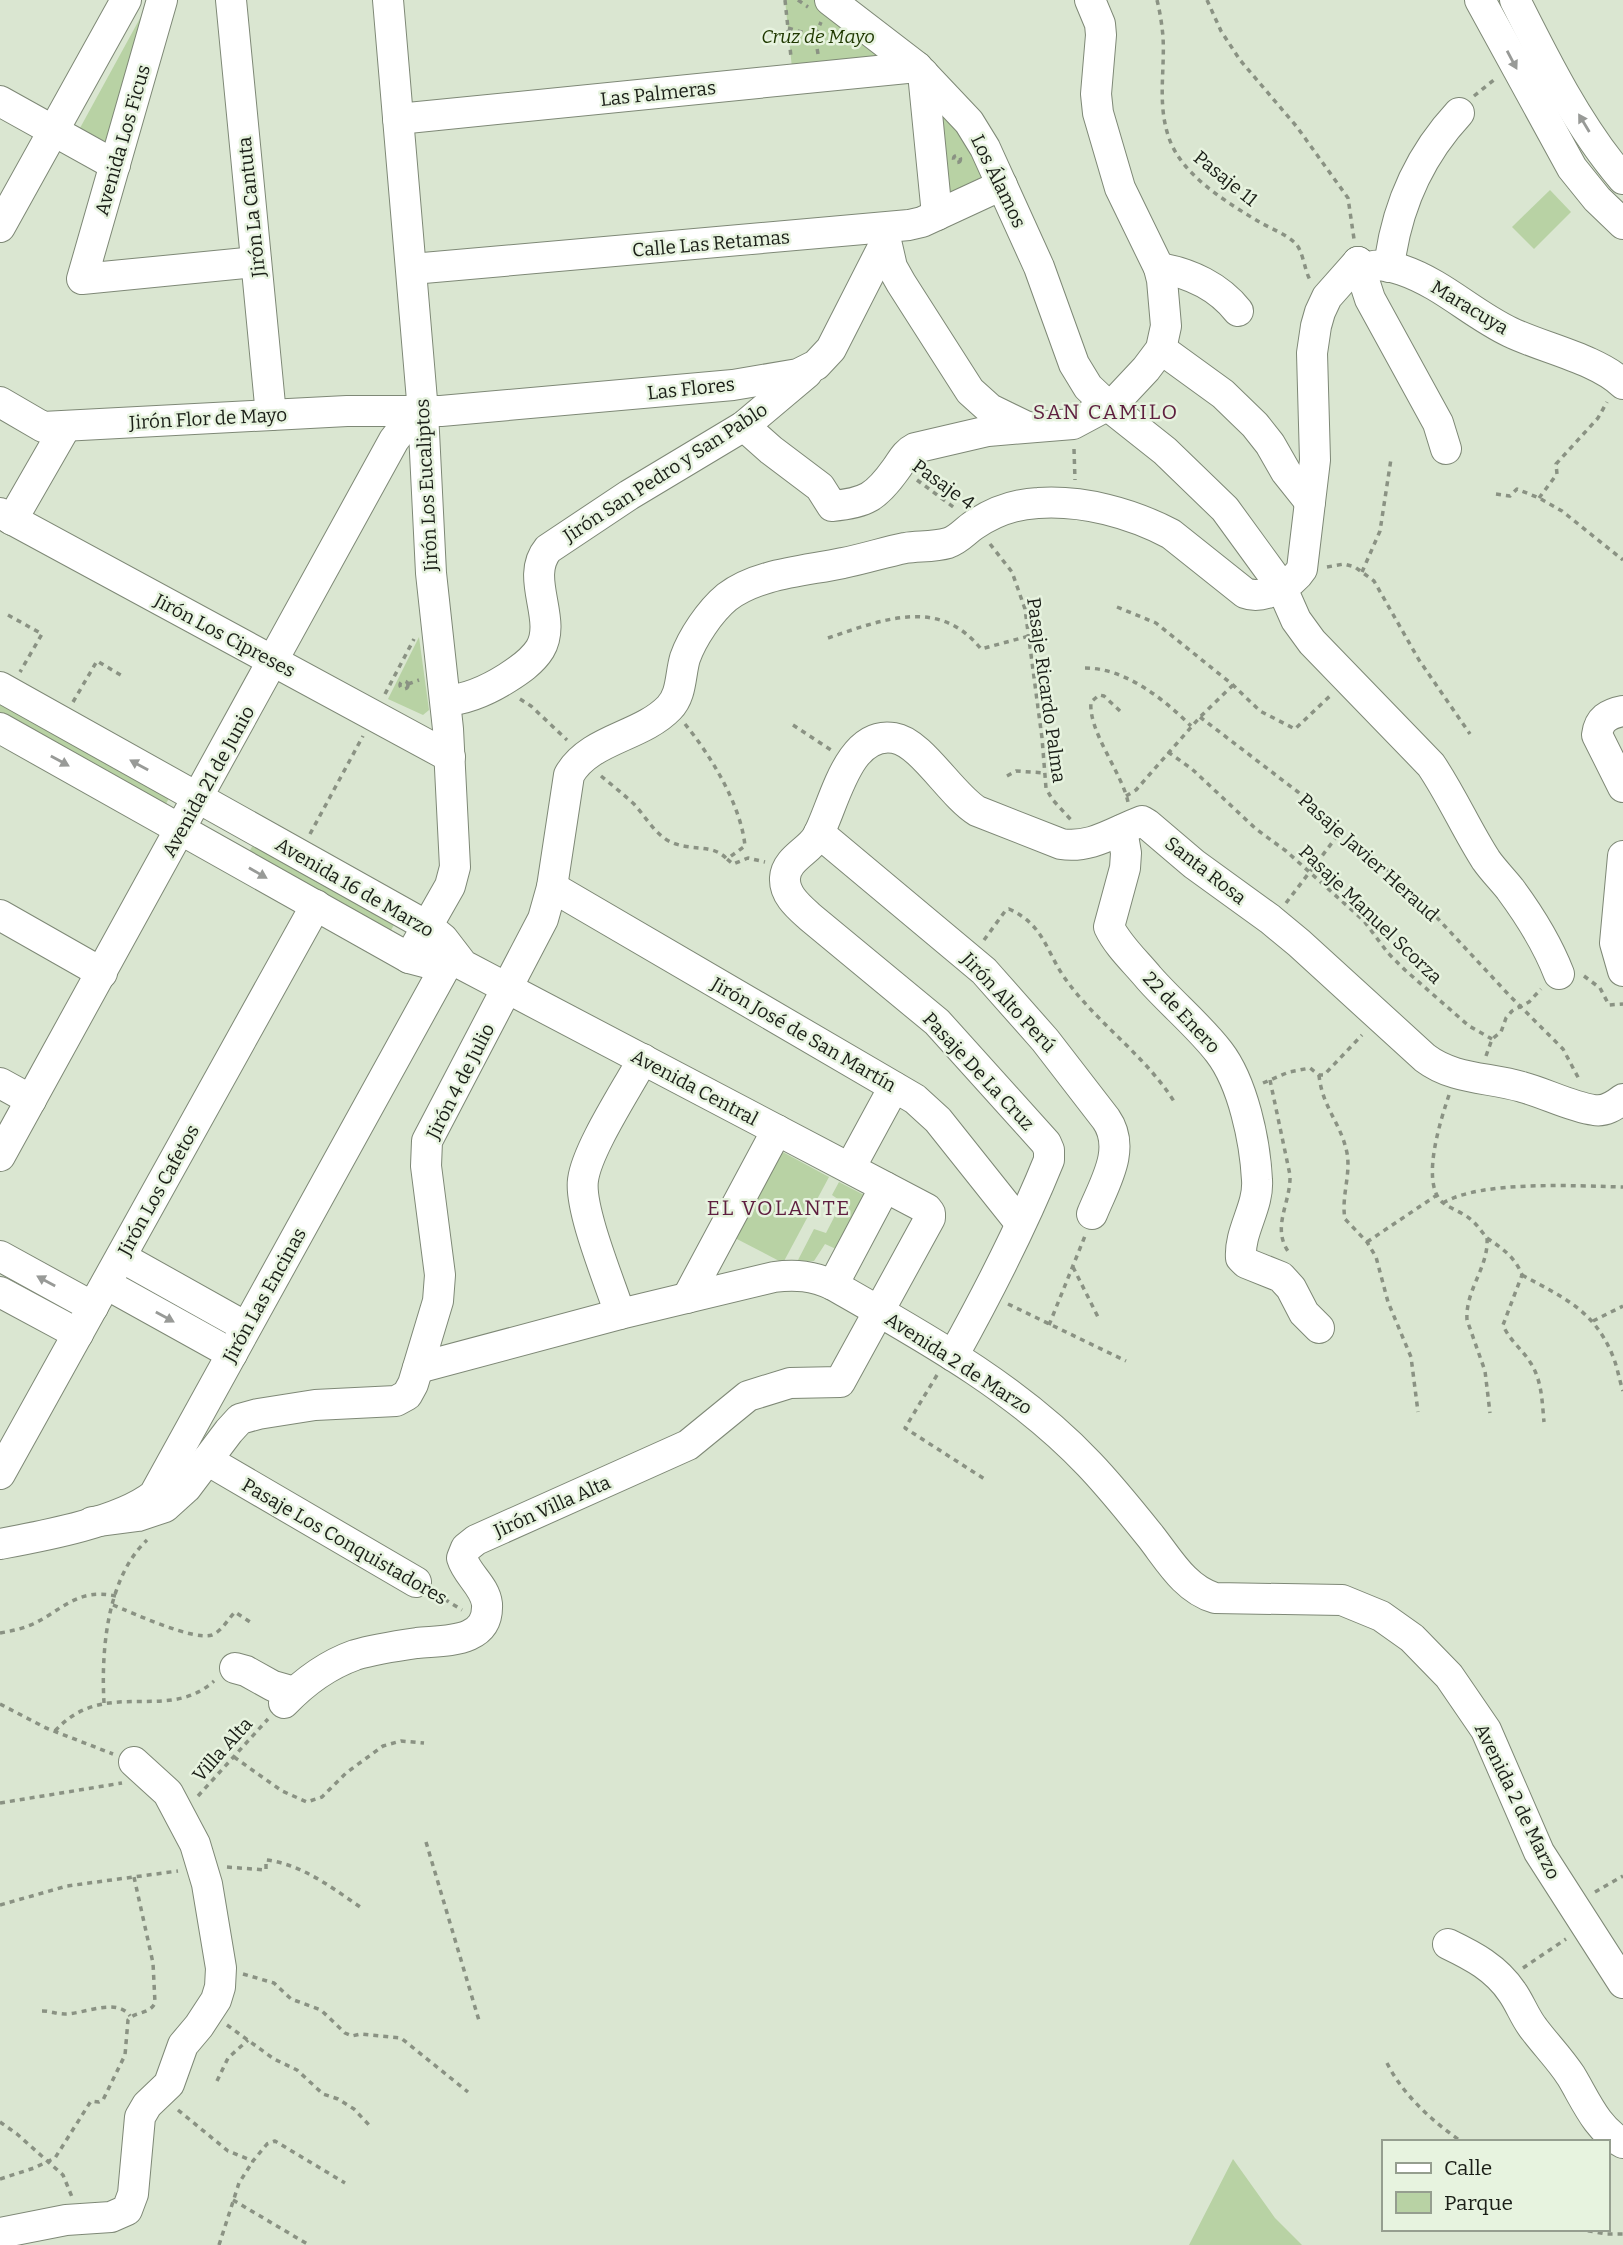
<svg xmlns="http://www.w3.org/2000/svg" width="1623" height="2245" font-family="Bitter,serif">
	<rect width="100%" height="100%" fill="#dae6d1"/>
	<!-- green -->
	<g fill="#b8d2a4">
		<polygon points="785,0 819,0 884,56 792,68"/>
		<polygon points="144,11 114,146 80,128"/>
		<polygon points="933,95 955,118 984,172 982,180 943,197"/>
		<polygon points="1550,190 1571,212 1534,249 1512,227"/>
		<polygon points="419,637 429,710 423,715 388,699"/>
		<polygon points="0,699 171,794 164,808 0,717"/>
		<polygon points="256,840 397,919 388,936 246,857"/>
		<polygon points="779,1150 829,1177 783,1263 733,1237"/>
		<polygon points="839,1182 864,1195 836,1249 825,1244 814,1261 797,1262 814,1229 826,1233 842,1202 832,1195"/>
		<polygon points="1233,2159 1275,2218 1302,2245 1189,2245"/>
	</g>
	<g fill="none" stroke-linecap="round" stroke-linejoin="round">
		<defs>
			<g id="minor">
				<polyline points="162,0 82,279 256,262"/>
				<polyline points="231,0 271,415"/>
				<polyline points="388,0 423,412 431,573 448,729 455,867 450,886 409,958"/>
				<path d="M830,0L917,67L969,122L985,148L1039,267L1074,364L1088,387L1107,405L1165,451L1225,509L1281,586L1296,620L1312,642L1431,765C1452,796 1466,829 1486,860C1493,870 1502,879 1510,889C1530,916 1547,943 1559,974"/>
				<polyline points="1480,0 1572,168 1597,199 1623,224"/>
				<path d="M1515,0C1545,60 1579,128 1623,179"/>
				<polyline points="923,73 937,215"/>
				<polyline points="0,101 115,165"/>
				<polyline points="398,119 917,67"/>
				<polyline points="0,227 126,0"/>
				<polyline points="884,232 892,267 901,283 970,391 990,409 1027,427"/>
				<path d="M1358,262L1360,270C1375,263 1387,265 1402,270C1443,284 1472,314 1510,332C1543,348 1597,359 1623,384"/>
				<polyline points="1358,262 1370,299 1438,423 1446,449"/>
				<path d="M1389,267C1396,209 1419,156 1459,113"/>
				<path d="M1159,268C1190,273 1219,287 1238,311"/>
				<polyline points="412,269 909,225 922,222 1002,185"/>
				<polyline points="1161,349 1223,394 1255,425 1270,444 1286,472 1310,502"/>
				<polyline points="0,402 43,427 347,411 441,411 733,385 798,374 816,365 831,349 885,243"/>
				<path d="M744,426L771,450L820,487L832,506C866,503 876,497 896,469C902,461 905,453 915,448L988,431L1073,424L1116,401L1146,369L1161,349L1166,326L1162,280L1159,268L1120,188L1098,113L1096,94L1101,35L1100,24L1090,0"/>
				<polyline points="0,513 450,757"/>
				<polyline points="12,520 66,426"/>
				<path d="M0,687L427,926L443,939L463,965L927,1209L930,1213V1218L840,1382L790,1383L748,1396L688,1445L476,1540L466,1548L462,1558C467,1575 485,1586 487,1604C489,1644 444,1640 417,1643C396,1646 375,1649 355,1655C327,1665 304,1682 284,1703"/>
				<path d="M446,701C468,699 488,690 507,678C518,671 532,662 540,649C558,619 524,578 548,549L629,495L744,426L807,373"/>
				<path d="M1623,711C1608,714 1599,719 1597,735L1623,787"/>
				<polyline points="0,728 409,958 428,963"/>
				<path d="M1122,830L1126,853L1125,868L1109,927C1118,946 1136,962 1149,978C1171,1003 1200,1027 1219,1052C1243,1083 1255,1141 1257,1180C1259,1207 1239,1231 1241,1258L1246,1263L1281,1277L1291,1288L1304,1313L1319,1328"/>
				<path d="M819,833L984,971L1045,1040L1106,1119C1127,1149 1104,1184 1092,1214"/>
				<polyline points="1623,856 1615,943 1623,971"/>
				<polyline points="552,887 915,1099 938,1120 1020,1223"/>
				<polyline points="0,915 102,973"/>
				<polyline points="0,1083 31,1100"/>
				<polyline points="0,1156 394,440 408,422 423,412"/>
				<polyline points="850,1168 894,1087"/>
				<polyline points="0,1256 93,1307"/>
				<polyline points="121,1257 246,1327"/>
				<polyline points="106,1284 232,1354"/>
				<polyline points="833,1285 885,1187"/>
				<polyline points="0,1292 78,1334"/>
				<polyline points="687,1298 777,1130"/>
				<path d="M620,1314C610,1283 579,1209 583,1180C587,1149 627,1089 643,1059"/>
				<path d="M953,1356C988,1293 1022,1227 1049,1160V1150L1046,1143L937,1022L810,917C799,907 784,895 785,878C786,859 809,851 817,837C834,807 847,730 894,738C921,742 951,795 977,811L1061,844C1091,849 1115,831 1142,821L1147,824L1194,864L1270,919L1299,943L1425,1058C1454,1080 1489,1077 1522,1087C1545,1093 1571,1107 1594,1110C1605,1112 1614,1106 1623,1099"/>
				<path d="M418,1368L620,1314L774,1277C796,1274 813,1276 833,1285C924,1337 1017,1388 1089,1464C1111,1487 1131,1512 1151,1537C1169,1560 1185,1589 1215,1598L1342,1600L1381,1616L1412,1638L1449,1676L1486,1730L1539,1852L1623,1983"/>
				<polyline points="207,1460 416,1582"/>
				<polyline points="0,1474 316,905"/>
				<path d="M92,1522L138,1516L165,1507L186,1488L229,1431L240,1419L258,1414L315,1405L396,1401L407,1395L413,1384L438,1301L440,1275L426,1166L427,1141L543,919L552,887L569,775C589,739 641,737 669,708C682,695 680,675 685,658C692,638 710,611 727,597C759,573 806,571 843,563C864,559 885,552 905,548C919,546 934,547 948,543C958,540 965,531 974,525C993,512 1015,504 1038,503C1083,500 1131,513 1171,534L1245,593C1263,600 1292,585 1302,569L1315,460L1312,353L1316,326L1320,312L1327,297L1358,262"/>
				<path d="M0,1544C43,1536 120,1522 154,1495L453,953"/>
				<polyline points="235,1668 246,1671 273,1686 294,1692"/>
				<path d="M1448,1944C1473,1956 1496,1968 1512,1992C1520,2003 1525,2018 1534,2029C1546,2045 1560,2059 1571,2076C1585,2099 1597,2130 1623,2143"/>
				<polyline points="0,2233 66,2220 111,2217 127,2210 133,2194 140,2117 147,2105 169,2084 183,2045 199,2026 216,2000 220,1987 221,1968 207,1884 195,1844 168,1793 134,1762"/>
			</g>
		</defs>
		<!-- minor casing -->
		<use href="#minor" stroke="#7e8876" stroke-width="32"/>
		<!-- path -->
		<g stroke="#8a9283" stroke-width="3.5" stroke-dasharray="5 5" stroke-linecap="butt">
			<polyline points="785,0 791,57"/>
			<polyline points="798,0 808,7"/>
			<path d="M1157,0C1160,12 1162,25 1163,37C1165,71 1157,104 1169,138C1182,176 1228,203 1261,223C1272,229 1285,234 1294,242C1303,249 1304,269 1310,280"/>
			<polyline points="1207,0 1221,31 1240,60 1297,127 1348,198 1354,239"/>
			<polyline points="788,28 815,36"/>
			<polyline points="818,54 815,36 821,22"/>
			<polyline points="1474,96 1495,79"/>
			<circle cx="957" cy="159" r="3.5"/>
			<polyline points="1074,449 1075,480"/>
			<polyline points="917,480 956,509"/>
			<polyline points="1496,494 1510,496 1517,489 1539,498 1562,511 1623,560"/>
			<polyline points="1539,498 1557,474 1556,464 1598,418 1607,402"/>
			<polyline points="990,544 1012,572 1025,609 1042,738 1046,788 1052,799 1072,821"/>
			<polyline points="1327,567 1344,564 1355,567 1374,581 1419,660 1470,734"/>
			<polyline points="1362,572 1380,531 1391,459"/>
			<polyline points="1117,607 1156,623 1233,685 1260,711 1295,729 1331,695"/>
			<polyline points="8,615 42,634 20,672"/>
			<path d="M828,638C882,620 939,596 981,649L1029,636"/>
			<path d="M1085,668C1125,668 1164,699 1191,726"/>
			<circle cx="404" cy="685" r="4"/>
			<polyline points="408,684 419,680"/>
			<polyline points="385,694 414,639"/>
			<polyline points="520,699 531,706 567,740"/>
			<polyline points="73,702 97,661 124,677"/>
			<path d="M1120,711L1104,696L1099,695L1091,702C1088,731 1122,773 1128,802"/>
			<polyline points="1200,717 1298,792 1414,893 1508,994 1563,1049 1580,1081"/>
			<path d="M685,724C711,756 741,805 745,846L727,859L733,864L748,858L765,862"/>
			<polyline points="793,725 831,750"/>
			<polyline points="1168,752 1192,769 1256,829 1286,851 1364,921 1388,953 1405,970 1469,1026 1492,1039"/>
			<path d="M601,776C612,785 623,794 634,804C645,816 653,831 667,840C690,853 711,842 727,859"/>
			<polyline points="1007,776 1016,771 1045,773"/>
			<polyline points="1126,796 1136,790 1200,717 1233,685"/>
			<polyline points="310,834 363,736"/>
			<polyline points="1286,903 1341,831"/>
			<path d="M984,940L1006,910L1009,909C1042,924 1045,947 1062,974C1094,1022 1145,1054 1175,1103"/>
			<polyline points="1584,976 1600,988 1609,1005 1623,1004"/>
			<polyline points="1486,1056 1492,1039 1501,1032 1506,1018 1512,1011 1529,1002 1541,989"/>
			<path d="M1319,1075C1322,1107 1341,1123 1347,1153C1351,1175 1341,1197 1345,1219L1367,1242L1376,1257L1388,1302L1411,1357L1418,1412"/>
			<path d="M1270,1080L1290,1175C1291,1204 1270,1228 1290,1254"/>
			<polyline points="1263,1083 1289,1072 1310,1068 1319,1075 1324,1075 1362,1035"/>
			<path d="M1449,1095C1441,1119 1421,1180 1441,1201C1448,1208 1460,1211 1469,1218C1476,1223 1481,1231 1487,1238C1489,1267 1465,1290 1467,1320L1485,1371L1490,1413"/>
			<path d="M1443,1203C1481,1180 1577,1186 1623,1187"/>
			<path d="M1487,1238C1503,1249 1515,1257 1522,1275L1503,1325C1509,1340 1522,1349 1530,1362C1542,1380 1542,1401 1544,1422"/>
			<polyline points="1367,1242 1437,1195"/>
			<polyline points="1073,1267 1099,1319"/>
			<path d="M1522,1275C1562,1297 1593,1309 1612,1354C1617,1365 1619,1379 1623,1391"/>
			<polyline points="1008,1304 1126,1361"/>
			<polyline points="1593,1321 1623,1306"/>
			<polyline points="1049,1325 1085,1236"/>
			<polyline points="937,1375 905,1428 986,1480"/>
			<polyline points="436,1594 462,1610"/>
			<path d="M113,1605C133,1613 193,1641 212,1635C222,1631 228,1619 235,1612L250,1622"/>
			<path d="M0,1633C11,1631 22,1629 33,1624C64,1609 77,1588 116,1596"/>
			<path d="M104,1703C101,1650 107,1578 147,1540"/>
			<polyline points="0,1704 46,1728 113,1754"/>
			<path d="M55,1731C105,1676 167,1724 214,1681"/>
			<polyline points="234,1757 282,1791 307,1802 322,1797 346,1773 383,1746 401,1741 424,1743"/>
			<polyline points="198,1796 268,1719"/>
			<polyline points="0,1803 122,1783"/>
			<polyline points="426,1842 480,2024"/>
			<path d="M227,1867L266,1870V1860C302,1864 334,1889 363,1909"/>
			<polyline points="1595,1892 1623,1876"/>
			<polyline points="0,1905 67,1886 178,1871"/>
			<polyline points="1523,1968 1566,1939"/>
			<polyline points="243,1974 274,1983 291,1999 321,2010 345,2033 352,2036 361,2034 401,2038 468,2092"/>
			<path d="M42,2011C50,2011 57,2014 65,2014C84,2014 117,1997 130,2016"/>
			<polyline points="227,2025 274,2059 297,2070 323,2094 338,2099 354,2109 370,2126"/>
			<path d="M1387,2063C1403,2095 1432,2121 1462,2142"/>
			<polyline points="217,2081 228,2058 248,2040"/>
			<polyline points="178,2110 228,2151 253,2161 267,2144 275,2141 345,2183"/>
			<polyline points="0,2122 17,2134 63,2175 72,2197"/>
			<path d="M0,2179L34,2168L55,2158L91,2101L99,2102L103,2100L125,2055L128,2020C135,2011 149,2015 155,2003L153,1963L134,1877"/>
			<polyline points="233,2200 309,2245"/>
			<polyline points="1578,2229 1606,2234 1623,2234"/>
			<polyline points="219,2245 239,2183 253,2161"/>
		</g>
		<!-- minor -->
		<use href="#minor" stroke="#fff" stroke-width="30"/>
	</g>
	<!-- one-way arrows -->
	<defs><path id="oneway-solid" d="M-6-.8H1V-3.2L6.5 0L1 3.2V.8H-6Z" transform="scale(1.75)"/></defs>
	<g fill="#989a97">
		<use href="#oneway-solid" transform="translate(1512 60) rotate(62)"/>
		<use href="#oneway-solid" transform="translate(1584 123) rotate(-121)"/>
		<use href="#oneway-solid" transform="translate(60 761) rotate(29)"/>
		<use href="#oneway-solid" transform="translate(139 765) rotate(-151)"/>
		<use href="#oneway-solid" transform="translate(258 873) rotate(30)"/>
		<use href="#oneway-solid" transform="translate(46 1281) rotate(-151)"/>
		<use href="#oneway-solid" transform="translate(165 1317) rotate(29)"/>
	</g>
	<g text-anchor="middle" stroke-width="5" stroke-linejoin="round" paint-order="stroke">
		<!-- park labels -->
		<g font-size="19" font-style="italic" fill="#1f3800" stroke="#e7f3df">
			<text x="818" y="43">Cruz de Mayo</text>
		</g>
		<!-- street labels -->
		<g font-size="19" fill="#1a1e17" stroke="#e7f3df">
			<text transform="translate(658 93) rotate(-6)" y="7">Las Palmeras</text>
			<text transform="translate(122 140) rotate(-74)" y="7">Avenida Los Ficus</text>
			<text transform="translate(1226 178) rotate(39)" y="7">Pasaje 11</text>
			<text transform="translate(999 181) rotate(64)" y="7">Los Álamos</text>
			<text transform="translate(251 207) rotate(-96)" y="7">Jirón La Cantuta</text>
			<text transform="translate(711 243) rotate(-5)" y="7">Calle Las Retamas</text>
			<text transform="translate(1470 307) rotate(31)" y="7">Maracuya</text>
			<text transform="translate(691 388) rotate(-6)" y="7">Las Flores</text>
			<text transform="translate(208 418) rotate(-3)" y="7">Jirón Flor de Mayo</text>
			<text transform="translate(665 472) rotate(-33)" y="7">Jirón San Pedro y San Pablo</text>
			<text transform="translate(944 484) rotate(36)" y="7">Pasaje 4</text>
			<text transform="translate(426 485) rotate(-93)" y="7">Jirón Los Eucaliptos</text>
			<text transform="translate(225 635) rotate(28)" y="7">Jirón Los Cipreses</text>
			<text transform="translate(1047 690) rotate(82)" y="7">Pasaje Ricardo Palma</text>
			<text transform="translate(208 781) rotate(-61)" y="7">Avenida 21 de Junio</text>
			<text transform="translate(1369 857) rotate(42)" y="7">Pasaje Javier Heraud</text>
			<text transform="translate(1206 870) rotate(38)" y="7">Santa Rosa</text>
			<text transform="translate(355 887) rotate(30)" y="7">Avenida 16 de Marzo</text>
			<text transform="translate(1371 914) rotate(44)" y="7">Pasaje Manuel Scorza</text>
			<text transform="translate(1009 1002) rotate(47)" y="7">Jirón Alto Perú</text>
			<text transform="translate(1182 1012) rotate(47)" y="7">22 de Enero</text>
			<text transform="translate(804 1034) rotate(30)" y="7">Jirón José de San Martín</text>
			<text transform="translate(979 1071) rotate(47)" y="7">Pasaje De La Cruz</text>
			<text transform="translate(460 1081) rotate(-63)" y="7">Jirón 4 de Julio</text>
			<text transform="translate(695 1087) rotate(28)" y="7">Avenida Central</text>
			<text transform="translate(158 1190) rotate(-61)" y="7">Jirón Los Cafetos</text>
			<text transform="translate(264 1295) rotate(-61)" y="7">Jirón Las Encinas</text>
			<text transform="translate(959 1363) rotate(33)" y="7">Avenida 2 de Marzo</text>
			<text transform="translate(552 1506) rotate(-24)" y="7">Jirón Villa Alta</text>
			<text transform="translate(345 1541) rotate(30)" y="7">Pasaje Los Conquistadores</text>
			<text transform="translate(222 1749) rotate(-48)" y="7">Villa Alta</text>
			<text transform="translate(1518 1801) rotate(64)" y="7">Avenida 2 de Marzo</text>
		</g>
		<!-- neighbourhood labels -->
		<g font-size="21" letter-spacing="2" fill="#5e1e3f" stroke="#e7f3df">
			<text x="1106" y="419">SAN CAMILO</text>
			<text x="779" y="1215">EL VOLANTE</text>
		</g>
	</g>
	<!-- legend -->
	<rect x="1382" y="2140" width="228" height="91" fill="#e7f3df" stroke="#959e8f" stroke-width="2"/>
	<rect x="1396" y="2163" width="35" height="10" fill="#ffffff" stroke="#959e8f" stroke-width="2"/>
	<text x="1444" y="2175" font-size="21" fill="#1a1e17">Calle</text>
	<rect x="1396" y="2192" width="35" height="21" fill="#b8d2a4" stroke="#959e8f" stroke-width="2"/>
	<text x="1444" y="2210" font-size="21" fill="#1a1e17">Parque</text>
</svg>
